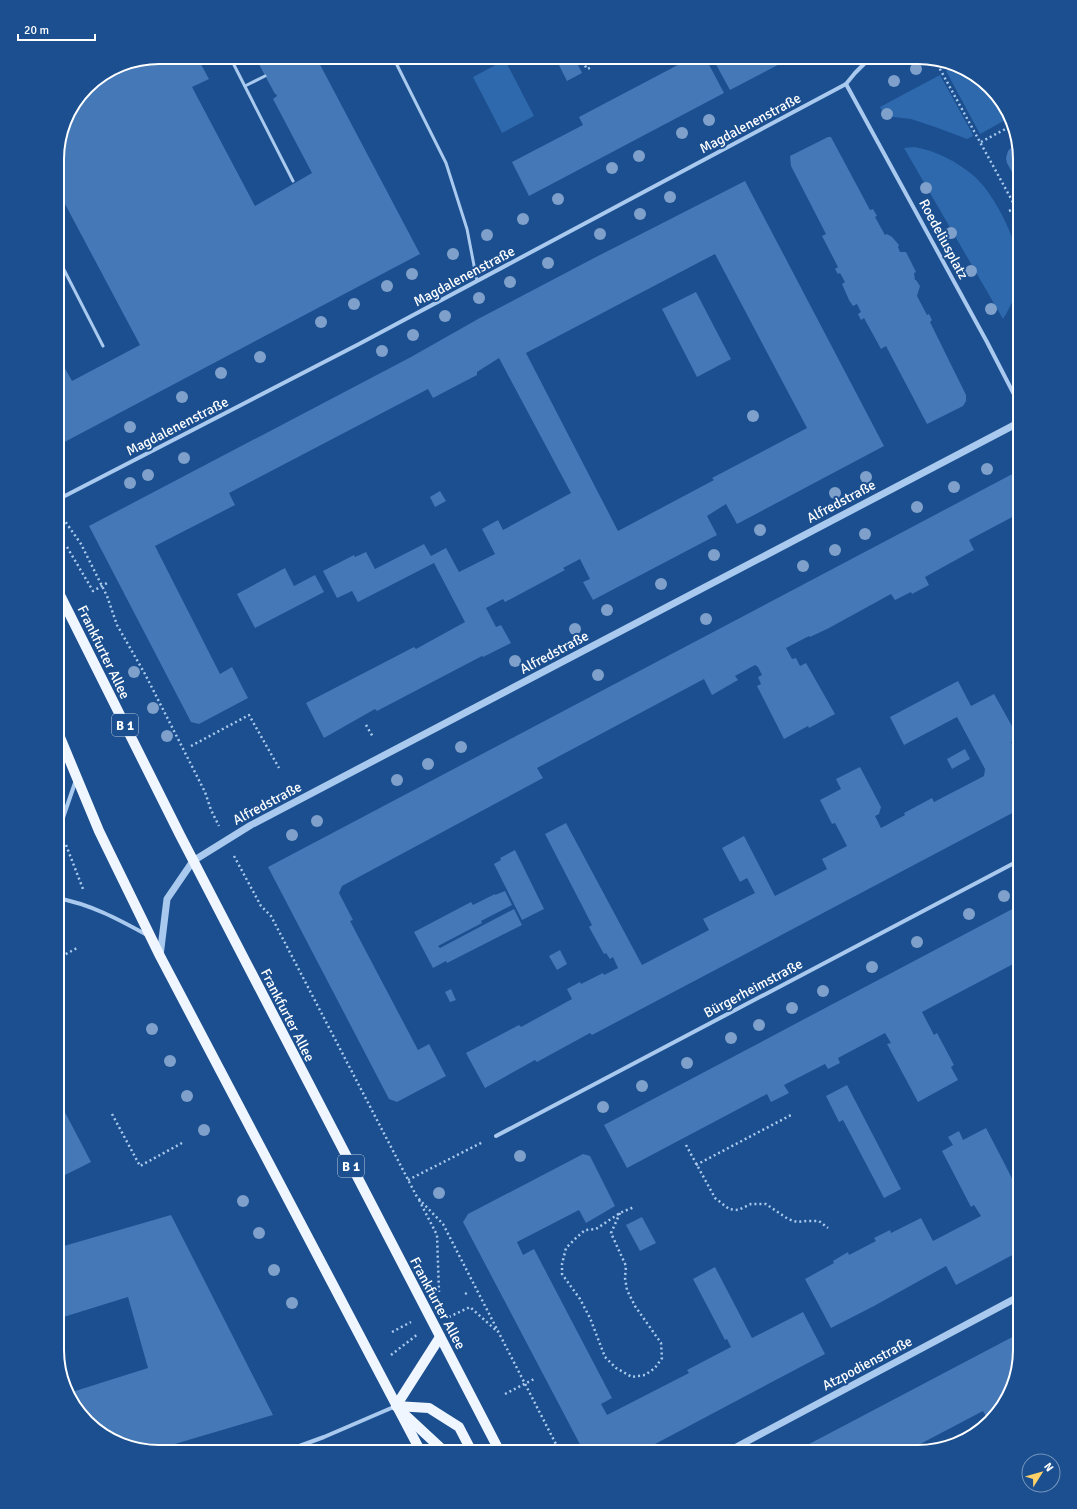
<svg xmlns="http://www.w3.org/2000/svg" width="1077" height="1509" font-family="Signika,sans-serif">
	<rect width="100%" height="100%" fill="#1b4f8f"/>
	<!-- green -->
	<g fill="#2e69ad">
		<polygon points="505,60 534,116 502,133 473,77"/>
		<polygon points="955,67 969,71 1006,108 1009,118 980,134 946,71"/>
		<polygon points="940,75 972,133 973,136 967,139 938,128 911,119 885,116 880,107"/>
		<path d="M914,147C937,151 956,161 974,176C994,193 1020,244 1019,270C1019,288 1012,305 1003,319L904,148Z"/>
	</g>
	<!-- building -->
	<g fill="#4478b7" fill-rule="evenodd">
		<polygon points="159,57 197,57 209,79 192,87 255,206 312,173 273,99 277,96 276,94 275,94 255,57 316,57 420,254 57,446 57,354 72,381 140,345 57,189 57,152 68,114 92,82 120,65"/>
		<polygon points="555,57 574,57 582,73 567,81"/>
		<polygon points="693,57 705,57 724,93 529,196 512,162 583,125 579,117"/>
		<polygon points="712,57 793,57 730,90"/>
		<polygon points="828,137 831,137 832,139 870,210 873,209 877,216 875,217 885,235 887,234 892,237 899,245 898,247 900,252 906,252 916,272 914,273 915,280 916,280 920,286 917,296 927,315 929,314 932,320 930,322 966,395 966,401 963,406 927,424 886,346 881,349 864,318 861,320 858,314 861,312 857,304 853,306 849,300 842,284 845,282 840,273 838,274 835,269 838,267 822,236 826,234 791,166 790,156"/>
		<polygon points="1016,145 1020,159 1020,205 1013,192 1020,187 1007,163 1006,158 1008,151 1012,147"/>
		<path d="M745,181L884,446L737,524L726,504L707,516L717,535L593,600L583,582L590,579L580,559L563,568L565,570L505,602L503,599L486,608L496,627L501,625L511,643L483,657L482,656L377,711L375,709L324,738L306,703L414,647L416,649L465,622L434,563L358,602L352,591L337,598L323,571L354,555L355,557L366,552L375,569L424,544L431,556L446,548L459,572L495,554L482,529L498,520L503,530L571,493L499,358L477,372V375L433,398L428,389L229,493L235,505L155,546L220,674L232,667L248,698L199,724L191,722L89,526L411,357L478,319L596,257ZM715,254L807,428L712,478L714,480L618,531L526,353Z"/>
		<polygon points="696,292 731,359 697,377 662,309"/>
		<polygon points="1020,470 1020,513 969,540 974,550 925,577 929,585 912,594 911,592 895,600 891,594 829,628 810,637 809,636 786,648 792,659 796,658 800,666 806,663 835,714 809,728 808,726 784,739 757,686 761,684 758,677 762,675 758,667 755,665 735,676 738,680 712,695 704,679 537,768 543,778 342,886 339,893 353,920 350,921 418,1050 429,1044 446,1076 397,1102 389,1099 268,867"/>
		<polygon points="440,491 446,501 435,507 430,497"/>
		<polygon points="285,568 294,586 315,575 324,592 255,628 237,594"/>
		<polygon points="958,681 971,706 994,694 1017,735 1014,741 1011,742 1017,754 1020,753 1020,809 592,1035 590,1033 537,1062 535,1060 485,1088 466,1053 519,1025 521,1027 572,999 567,989 580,982 581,984 603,973 604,975 618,968 613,957 610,959 606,953 604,954 589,927 592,925 545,834 566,823 642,965 709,930 703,919 755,893 747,878 740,882 722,848 744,836 775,896 827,869 822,859 847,846 835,823 832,824 820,800 841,789 836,779 860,767 881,807 879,814 875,816 881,828 905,815 904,813 932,798 934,802 984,776 985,769 957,717 904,745 890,717"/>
		<polygon points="965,749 970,759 952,769 947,759"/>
		<polygon points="515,850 544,909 522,920 494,864 501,860 500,858"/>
		<polygon points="505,891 512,905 481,921 482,923 438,946 440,948 514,909 522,925 447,963 446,961 433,968 414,932 471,902 473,905 495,894 495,895"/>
		<polygon points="1020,905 1020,968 1017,962 922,1012 934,1035 937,1033 954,1065 951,1067 958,1080 918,1102 887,1044 891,1043 885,1033 838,1058 840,1063 828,1069 825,1064 784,1085 789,1093 771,1102 767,1094 627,1168 604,1125"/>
		<polygon points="560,950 567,964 557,970 549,956"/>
		<polygon points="451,989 456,1000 450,1002 445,992"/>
		<polygon points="847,1085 901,1189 884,1198 843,1120 839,1122 826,1096"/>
		<polygon points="57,1097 91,1162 57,1179"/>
		<polygon points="986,1128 1015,1184 1012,1186 1018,1196 1020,1195 1020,1251 956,1285 946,1266 874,1306 831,1328 805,1279 834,1263 833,1261 848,1252 849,1255 876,1241 874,1238 890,1230 891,1233 921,1218 933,1241 981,1216 974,1205 971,1207 942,1151 953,1145 948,1137 959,1131 963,1140"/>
		<polygon points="583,1154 590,1156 615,1206 586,1223 579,1210 517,1242 523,1255 534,1249 612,1398 601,1404 607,1415 689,1373 687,1370 731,1347 727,1339 725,1340 693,1279 715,1267 752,1338 803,1312 825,1354 640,1452 584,1452 463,1222 468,1214"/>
		<polygon points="171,1215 273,1415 151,1451 108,1438 71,1401 57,1350 57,1341 72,1392 148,1368 128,1297 57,1319 57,1248"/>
		<polygon points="642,1217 656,1243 640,1251 626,1225"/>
		<polygon points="1020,1333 1020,1350 1006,1401 988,1420 983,1411 905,1452 794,1452"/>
	</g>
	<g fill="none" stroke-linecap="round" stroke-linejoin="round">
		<!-- path -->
		<g stroke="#a9c9ee" stroke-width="2.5" stroke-dasharray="2 3" stroke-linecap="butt">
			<polyline points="580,57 587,69 592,67"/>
			<polyline points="935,60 1020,215"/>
			<polyline points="981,142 1011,126"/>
			<polyline points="1009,211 1016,208"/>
			<polyline points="60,514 81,544 107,596 117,625 145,674 205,792 211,810 219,826"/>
			<polyline points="67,547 93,591 109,582"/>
			<polyline points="366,725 373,737"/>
			<polyline points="191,746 249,715 279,768"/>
			<polyline points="66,845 83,889"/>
			<polyline points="234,856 261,906 271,916 417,1197 443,1224 560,1452"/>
			<polyline points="57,959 77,948"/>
			<polyline points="112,1114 140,1166 182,1143"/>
			<polyline points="686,1145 715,1198 729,1209 738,1210 751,1204 766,1204 788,1219 797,1222 807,1221 819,1221 828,1228"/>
			<polyline points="696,1165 793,1114"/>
			<polyline points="408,1180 483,1142"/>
			<polyline points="419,1200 437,1235 439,1292"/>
			<polyline points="620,1213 611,1233 626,1266 625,1278 627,1290 635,1306 661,1343 662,1358 655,1368 645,1375 632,1377 616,1368 605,1357 590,1318 580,1299 562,1274 562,1264 566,1248 576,1238 585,1230 596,1229 620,1213 634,1207"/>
			<polyline points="465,1294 469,1292"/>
			<polyline points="449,1317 470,1307 498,1332"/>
			<polyline points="392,1332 411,1322"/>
			<polyline points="391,1355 418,1334"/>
			<polyline points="505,1394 536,1378"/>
		</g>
		<!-- service -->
		<g stroke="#a9c9ee" stroke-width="3">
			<polyline points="230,57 293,181"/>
			<polyline points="393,57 446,163 467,229 477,281"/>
			<polyline points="605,60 610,57"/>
			<polyline points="245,86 265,76"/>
			<polyline points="57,256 103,346"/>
		</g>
		<!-- minor -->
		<g stroke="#a9c9ee" stroke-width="4">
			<polyline points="846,84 987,342 1020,406"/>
			<polyline points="57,500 359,344 846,84 855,73 871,57"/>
			<polyline points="57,835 76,780"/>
			<path d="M57,898C90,904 118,919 147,935"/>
			<polyline points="496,1136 1020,860"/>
			<polyline points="283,1452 324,1437 396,1406"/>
		</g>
		<!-- tertiary -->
		<g stroke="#a9c9ee" stroke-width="7">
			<polyline points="160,956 167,899 193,861 251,825 1020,422"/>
			<polyline points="727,1452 1020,1296"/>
		</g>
		<!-- primary -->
		<g stroke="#f0f6ff" stroke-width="10">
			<polyline points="57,589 180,835 500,1452"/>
			<polyline points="57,730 99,831 160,956 421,1452"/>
			<polyline points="396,1406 429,1408 459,1427 472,1452"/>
			<polyline points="396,1406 440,1337"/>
			<polyline points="403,1413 445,1452"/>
		</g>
	</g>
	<!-- trees -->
	<g fill="#7ea0ca">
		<circle cx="916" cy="69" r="6"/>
		<circle cx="894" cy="81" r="6"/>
		<circle cx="887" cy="114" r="6"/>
		<circle cx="709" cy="120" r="6"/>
		<circle cx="682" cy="133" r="6"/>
		<circle cx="639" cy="156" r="6"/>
		<circle cx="612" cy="168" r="6"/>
		<circle cx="926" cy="188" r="6"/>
		<circle cx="670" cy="197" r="6"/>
		<circle cx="558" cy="199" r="6"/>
		<circle cx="640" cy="214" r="6"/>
		<circle cx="523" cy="219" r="6"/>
		<circle cx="951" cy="233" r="6"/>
		<circle cx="600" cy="234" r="6"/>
		<circle cx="487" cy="235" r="6"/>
		<circle cx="453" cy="254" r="6"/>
		<circle cx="548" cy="263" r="6"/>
		<circle cx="971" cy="271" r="6"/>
		<circle cx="412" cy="274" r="6"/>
		<circle cx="510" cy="282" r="6"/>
		<circle cx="387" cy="286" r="6"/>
		<circle cx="479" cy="298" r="6"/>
		<circle cx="354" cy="304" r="6"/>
		<circle cx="991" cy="309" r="6"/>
		<circle cx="445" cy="316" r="6"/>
		<circle cx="321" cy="322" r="6"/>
		<circle cx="413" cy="335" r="6"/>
		<circle cx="382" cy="351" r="6"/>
		<circle cx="260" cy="357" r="6"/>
		<circle cx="221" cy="373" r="6"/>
		<circle cx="182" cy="397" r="6"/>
		<circle cx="753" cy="416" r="6"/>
		<circle cx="130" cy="427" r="6"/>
		<circle cx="184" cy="458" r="6"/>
		<circle cx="987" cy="469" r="6"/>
		<circle cx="148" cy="475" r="6"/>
		<circle cx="866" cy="477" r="6"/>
		<circle cx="130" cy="483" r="6"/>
		<circle cx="954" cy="487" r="6"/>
		<circle cx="835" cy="493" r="6"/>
		<circle cx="917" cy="507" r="6"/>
		<circle cx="760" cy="530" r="6"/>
		<circle cx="865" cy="534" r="6"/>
		<circle cx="835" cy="550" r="6"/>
		<circle cx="714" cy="555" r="6"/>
		<circle cx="803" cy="566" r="6"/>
		<circle cx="661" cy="584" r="6"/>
		<circle cx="607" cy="610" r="6"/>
		<circle cx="706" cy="619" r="6"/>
		<circle cx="575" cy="629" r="6"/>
		<circle cx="515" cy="661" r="6"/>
		<circle cx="134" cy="672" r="6"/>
		<circle cx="598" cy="675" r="6"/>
		<circle cx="153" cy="708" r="6"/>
		<circle cx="167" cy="736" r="6"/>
		<circle cx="461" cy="747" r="6"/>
		<circle cx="428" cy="764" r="6"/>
		<circle cx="397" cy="780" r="6"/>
		<circle cx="317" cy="821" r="6"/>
		<circle cx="292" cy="835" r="6"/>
		<circle cx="1004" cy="896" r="6"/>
		<circle cx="969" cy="914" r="6"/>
		<circle cx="917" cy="942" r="6"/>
		<circle cx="872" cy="967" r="6"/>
		<circle cx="823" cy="991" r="6"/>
		<circle cx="792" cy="1008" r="6"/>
		<circle cx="759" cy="1025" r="6"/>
		<circle cx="152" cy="1029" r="6"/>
		<circle cx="731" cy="1038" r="6"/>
		<circle cx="170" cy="1061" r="6"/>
		<circle cx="687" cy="1063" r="6"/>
		<circle cx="642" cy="1086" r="6"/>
		<circle cx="187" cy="1096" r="6"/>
		<circle cx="603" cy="1107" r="6"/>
		<circle cx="204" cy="1130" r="6"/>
		<circle cx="520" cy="1156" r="6"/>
		<circle cx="439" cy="1193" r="6"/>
		<circle cx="243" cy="1201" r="6"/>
		<circle cx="259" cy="1233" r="6"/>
		<circle cx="274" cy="1270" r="6"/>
		<circle cx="292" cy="1303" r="6"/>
	</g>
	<g text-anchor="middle" stroke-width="4" stroke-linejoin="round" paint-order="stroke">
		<!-- shield labels -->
		<g fill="#1b4f8f" stroke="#bbcadd" stroke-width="1">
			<rect x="112" y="714" width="26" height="22" rx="3"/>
			<rect x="338" y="1155" width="26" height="22" rx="3"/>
		</g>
		<g font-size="13" font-weight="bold" fill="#fff">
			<text x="125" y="730">B 1</text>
			<text x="351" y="1171">B 1</text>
		</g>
		<!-- street labels -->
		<g font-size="14" fill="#fff" stroke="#1b4f8f">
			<text transform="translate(750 123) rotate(-28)" y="5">Magdalenenstraße</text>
			<text transform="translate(944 239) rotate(62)" y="5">Roedeliusplatz</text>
			<text transform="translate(464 276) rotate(-28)" y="5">Magdalenenstraße</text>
			<text transform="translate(177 426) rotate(-27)" y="5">Magdalenenstraße</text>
			<text transform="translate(841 501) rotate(-28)" y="5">Alfredstraße</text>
			<text transform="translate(104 652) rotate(64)" y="5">Frankfurter Allee</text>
			<text transform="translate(554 652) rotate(-28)" y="5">Alfredstraße</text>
			<text transform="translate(267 803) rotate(-28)" y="5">Alfredstraße</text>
			<text transform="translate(753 988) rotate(-28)" y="5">Bürgerheimstraße</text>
			<text transform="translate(288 1015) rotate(63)" y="5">Frankfurter Allee</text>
			<text transform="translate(438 1303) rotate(62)" y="5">Frankfurter Allee</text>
			<text transform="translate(867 1363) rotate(-28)" y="5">Atzpodienstraße</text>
		</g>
	</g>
	<!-- crop -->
	<path d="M0 0H1077V1509H0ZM159 64H918A95 95 0 0 1 1013 159V1350A95 95 0 0 1 918 1445H159A95 95 0 0 1 64 1350V159A95 95 0 0 1 159 64Z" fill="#1b4f8f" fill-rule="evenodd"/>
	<path fill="none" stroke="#fff" stroke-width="2" d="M159 64H918A95 95 0 0 1 1013 159V1350A95 95 0 0 1 918 1445H159A95 95 0 0 1 64 1350V159A95 95 0 0 1 159 64Z"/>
	<!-- north arrow -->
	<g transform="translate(1041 1473) rotate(53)"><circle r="19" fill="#1b4f8f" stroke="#7695bc"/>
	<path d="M0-3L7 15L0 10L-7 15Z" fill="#ffd166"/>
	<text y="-6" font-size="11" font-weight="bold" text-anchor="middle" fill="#ffffff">N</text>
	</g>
	<!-- scale -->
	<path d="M18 34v6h77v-6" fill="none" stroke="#ffffff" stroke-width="2"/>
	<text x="24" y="34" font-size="12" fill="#ffffff" stroke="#1b4f8f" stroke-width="3" paint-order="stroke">20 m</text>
</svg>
